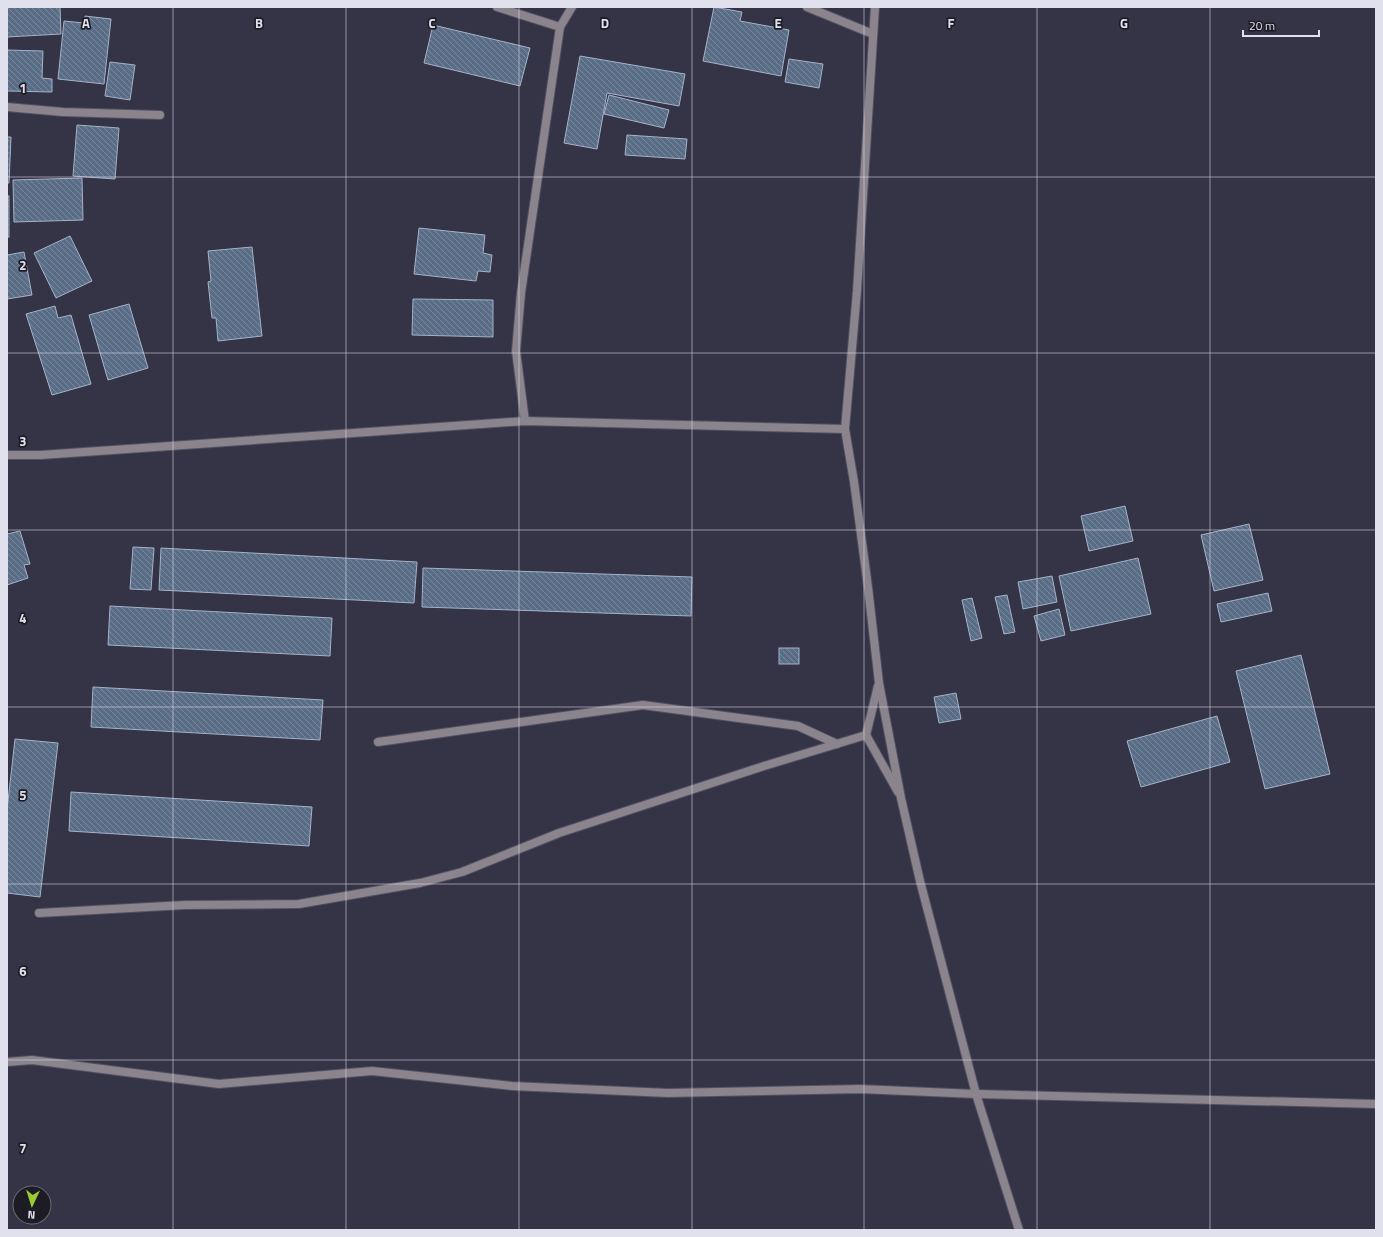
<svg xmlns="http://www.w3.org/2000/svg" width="1383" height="1237" font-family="'Titillium Web',sans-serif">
	<defs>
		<pattern id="building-back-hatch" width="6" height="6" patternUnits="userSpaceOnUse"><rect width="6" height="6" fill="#5a6d86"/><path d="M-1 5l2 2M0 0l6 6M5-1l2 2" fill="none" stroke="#79889d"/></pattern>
	</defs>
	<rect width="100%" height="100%" fill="#353346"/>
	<!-- building -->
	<g fill="url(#building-back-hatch)" stroke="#a4b3c8">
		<polygon points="7,7 60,7 61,34 7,37"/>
		<polygon points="714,7 742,12 740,21 789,30 781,76 703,61"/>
		<polygon points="85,16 111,19 104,84 58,79 64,21 84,23"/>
		<polygon points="433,25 530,48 520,86 424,63"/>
		<polygon points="7,50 43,51 42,78 52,79 52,92 7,91"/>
		<polygon points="580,56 685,74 679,106 607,93 597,149 564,143"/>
		<polygon points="789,59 823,64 819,88 785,82"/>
		<polygon points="110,62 135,65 130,100 105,96"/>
		<polygon points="609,95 669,110 664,128 604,114"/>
		<polygon points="77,125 119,128 115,179 73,176"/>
		<polygon points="627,135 687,139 685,159 625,155"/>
		<polygon points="7,137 11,137 9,183 7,183"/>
		<polygon points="82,178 83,220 14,222 13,180"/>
		<rect x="7" y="196" width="2" height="41"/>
		<polygon points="419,228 485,235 483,253 492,255 490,272 478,271 476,281 414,274"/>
		<polygon points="70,236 92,281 56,298 34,253"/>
		<polygon points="252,247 262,336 218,341 216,318 212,318 208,282 211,281 208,251"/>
		<polygon points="24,252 32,295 7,299 7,255"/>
		<polygon points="413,299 493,300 493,337 412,335"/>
		<polygon points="129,304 148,368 108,380 89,315"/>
		<polygon points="55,306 58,318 71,315 91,384 52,395 26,314"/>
		<polygon points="1125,506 1133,541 1089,551 1081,516"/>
		<polygon points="1249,524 1263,580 1214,591 1201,535"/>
		<polygon points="20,531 30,564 24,565 28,578 7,585 7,534"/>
		<polygon points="133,547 154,548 151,590 130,589"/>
		<polygon points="161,548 417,562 414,603 159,590"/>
		<polygon points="1138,558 1151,614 1071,631 1059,576"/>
		<polygon points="423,568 692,577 691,616 422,607"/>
		<polygon points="1052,576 1057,602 1023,609 1018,582"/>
		<polygon points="1268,593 1272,611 1221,622 1217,604"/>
		<polygon points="1007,595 1015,632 1004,634 995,597"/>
		<polygon points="972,598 982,638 971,641 962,600"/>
		<polygon points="110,606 332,618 330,656 108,645"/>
		<polygon points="1059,609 1065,635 1041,641 1034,616"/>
		<rect x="779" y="648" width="20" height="16"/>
		<polygon points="1301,655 1330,774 1265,789 1236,671"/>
		<polygon points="93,687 323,700 320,740 91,727"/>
		<polygon points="956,693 961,719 939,723 934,697"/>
		<polygon points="1217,716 1230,762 1141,787 1127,741"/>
		<polygon points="15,739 58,743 40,897 7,893 7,810"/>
		<polygon points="71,792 312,807 309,846 69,831"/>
	</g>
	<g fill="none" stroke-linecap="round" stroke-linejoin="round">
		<defs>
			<g id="minor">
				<polyline points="497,7 560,27"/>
				<polyline points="807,7 873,34"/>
				<polyline points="875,7 857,291 845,429 854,482 868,587 879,683 901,798 920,881 976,1094 1019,1230"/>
				<polyline points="7,107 63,112 160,115"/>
				<polyline points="525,421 516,351 521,293 560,27 572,7"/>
				<polyline points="7,455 41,455 525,421 845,429"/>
				<polyline points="878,686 866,735 898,792"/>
				<polyline points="378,742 643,705 798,726 837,744"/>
				<polyline points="39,913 185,905 299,904 420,883 462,872 559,833 764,766 866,735"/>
				<polyline points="7,1062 32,1060 219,1084 372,1071 512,1086 668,1093 860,1089 976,1094 1376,1104"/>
			</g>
		</defs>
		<!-- minor casing -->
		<use href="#minor" stroke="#514f61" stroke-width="10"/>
		<!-- minor -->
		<use href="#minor" stroke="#8b848c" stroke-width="8"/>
	</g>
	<!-- grid -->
	<path fill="none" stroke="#e1e0ed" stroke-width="1" stroke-opacity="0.55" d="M173,7V1230M346,7V1230M519,7V1230M692,7V1230M864,7V1230M1037,7V1230M1210,7V1230M7,177H1376M7,353H1376M7,530H1376M7,707H1376M7,884H1376M7,1060H1376"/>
	<g font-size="13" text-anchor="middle" font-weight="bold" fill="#e1e0ed" stroke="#1d1c25" stroke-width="3.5" stroke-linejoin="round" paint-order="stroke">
		<text x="86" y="28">A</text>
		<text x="259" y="28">B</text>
		<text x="432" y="28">C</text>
		<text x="605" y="28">D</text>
		<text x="778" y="28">E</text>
		<text x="951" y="28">F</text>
		<text x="1124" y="28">G</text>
		<text x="23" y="93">1</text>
		<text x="23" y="270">2</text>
		<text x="23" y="446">3</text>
		<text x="23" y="623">4</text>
		<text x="23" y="800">5</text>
		<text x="23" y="976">6</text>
		<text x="23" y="1153">7</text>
	</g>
	<!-- border -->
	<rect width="1383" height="1237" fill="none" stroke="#e1e0ed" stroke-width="16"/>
	<!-- north arrow -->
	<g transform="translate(32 1205) rotate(184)"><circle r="19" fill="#1d1c25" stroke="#6b6a75"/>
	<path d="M0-3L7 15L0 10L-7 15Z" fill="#9cca32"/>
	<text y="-6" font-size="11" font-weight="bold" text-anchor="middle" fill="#e1e0ed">N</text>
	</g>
	<!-- scale -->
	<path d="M1243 30v6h76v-6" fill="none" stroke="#e1e0ed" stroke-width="2"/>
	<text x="1249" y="30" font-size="12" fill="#e1e0ed" stroke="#1d1c25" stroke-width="3" paint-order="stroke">20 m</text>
</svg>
